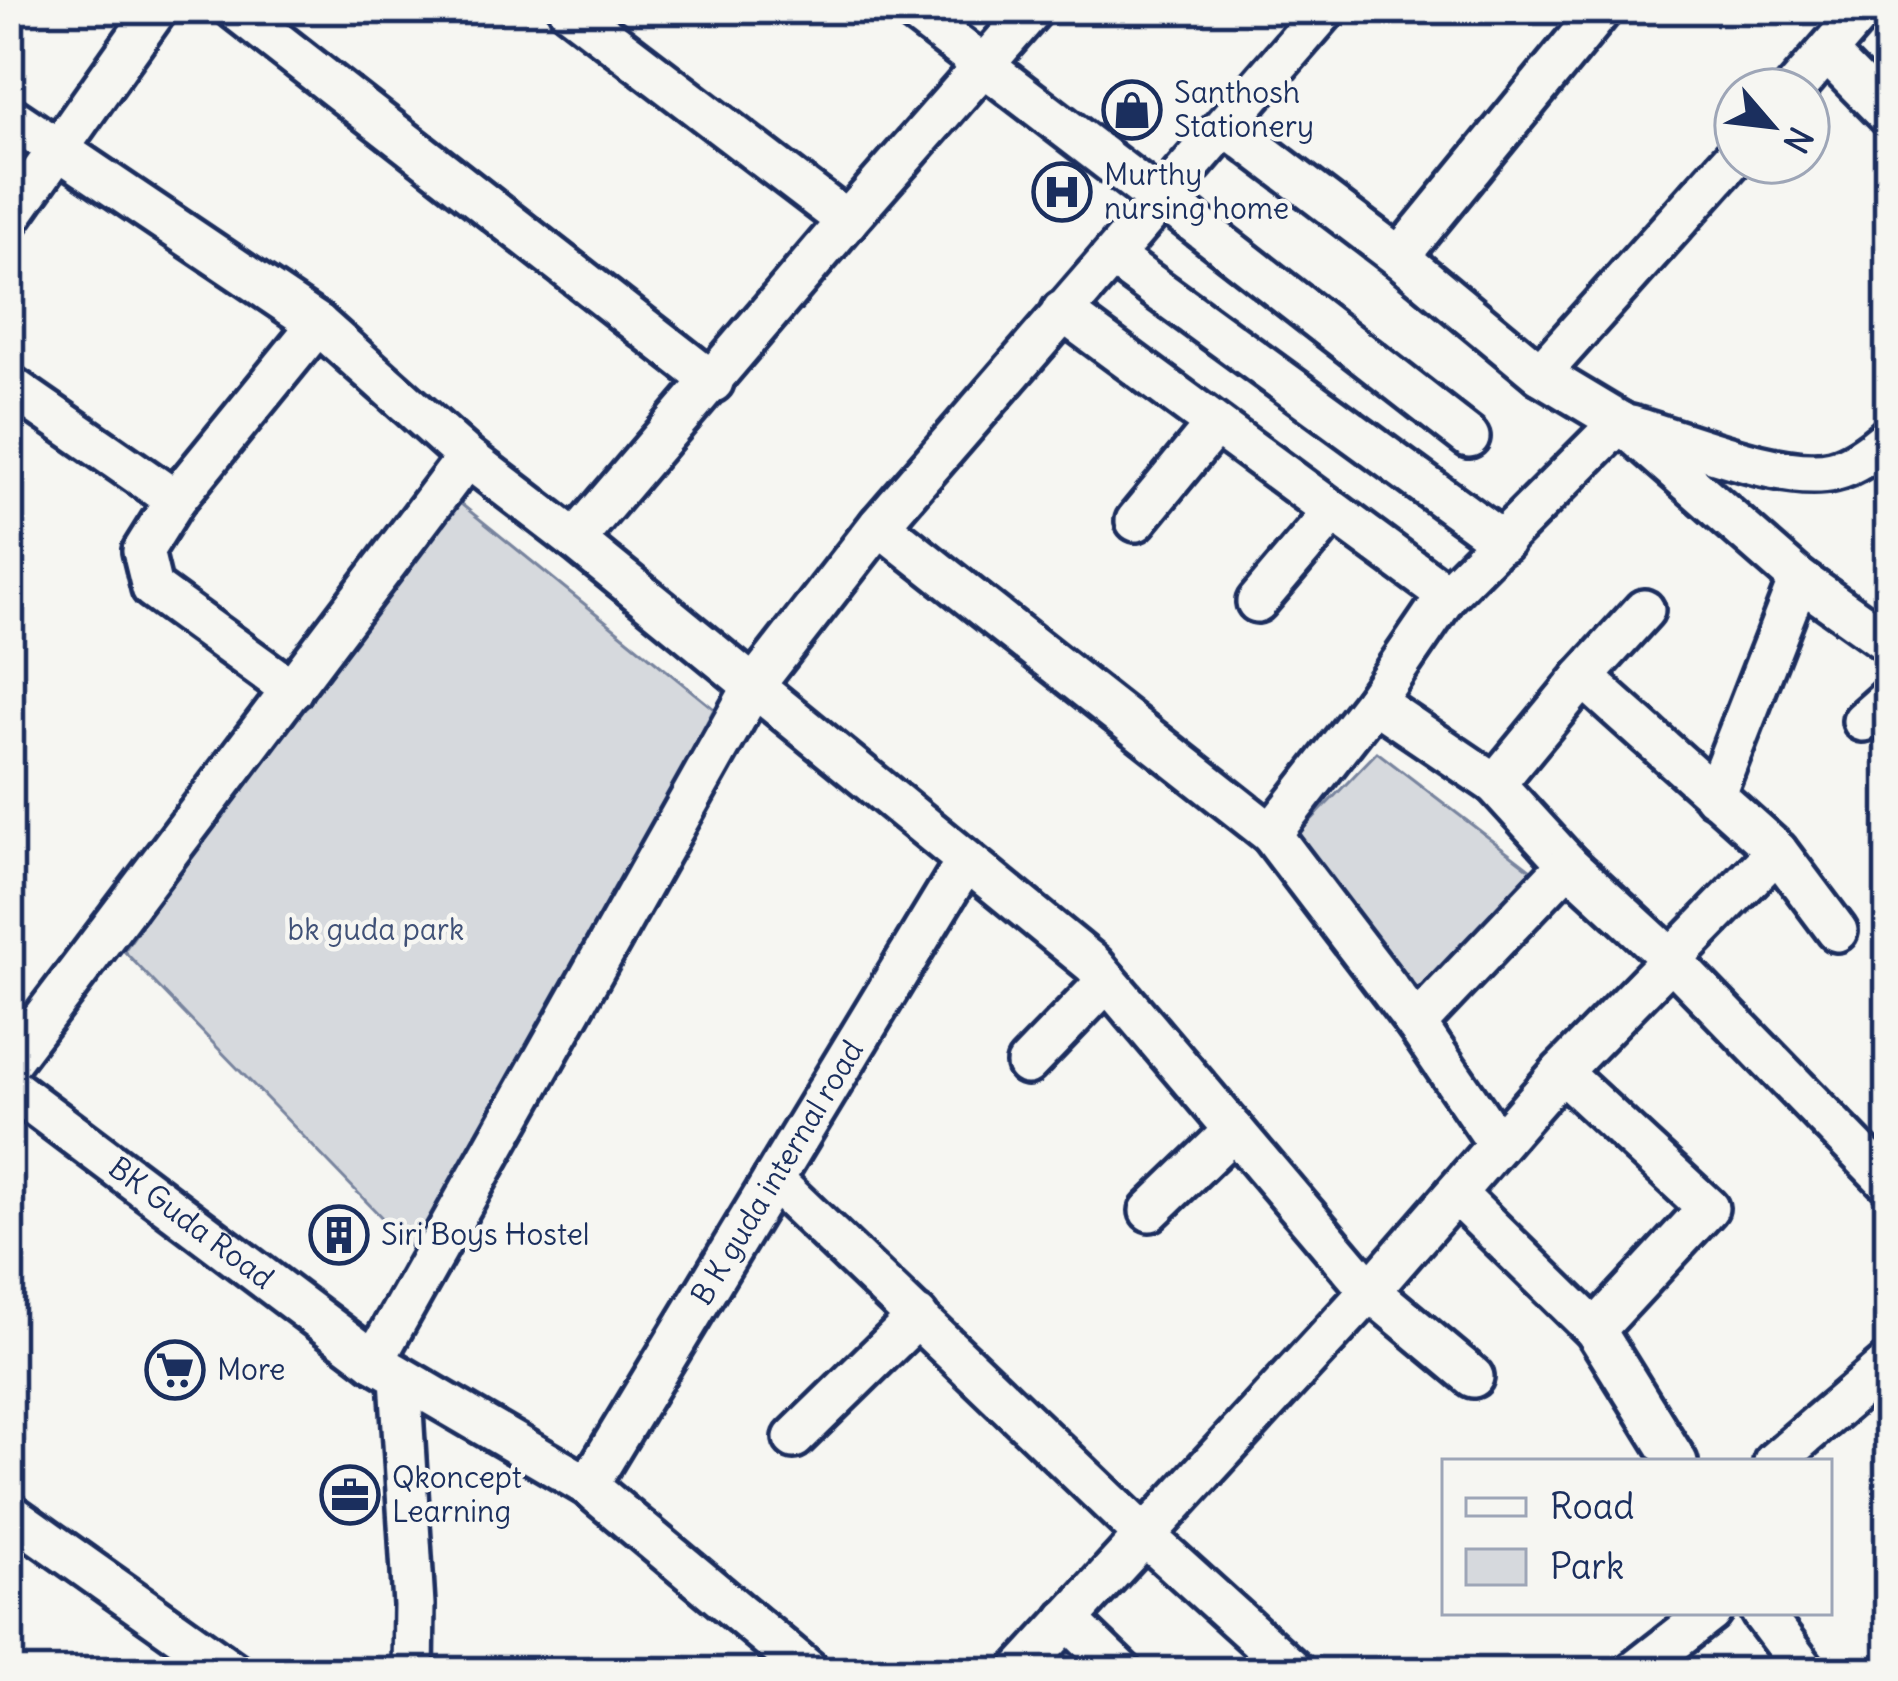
<svg xmlns="http://www.w3.org/2000/svg" width="1898" height="1681" font-family="Delius,sans-serif">
	<rect width="100%" height="100%" fill="#f6f6f2"/>
	<filter id="ink" filterUnits="userSpaceOnUse"><feTurbulence type="fractalNoise" baseFrequency=".00833" numOctaves="2"/><feDisplacementMap in="SourceGraphic" scale="24" xChannelSelector="R" yChannelSelector="G"/><feConvolveMatrix kernelMatrix="1 2 1 2 8 2 1 2 1" color-interpolation-filters="sRGB"/></filter>
	<g filter="url(#ink)">
		<!-- green -->
		<g fill="#d6d9dd" stroke="#78849e" stroke-width="3">
			<polygon points="445,491 714,709 421,1258 124,951"/>
			<polygon points="1377,752 1535,873 1419,1006 1297,835"/>
		</g>
		<g fill="none" stroke-linecap="round" stroke-linejoin="round">
			<defs>
				<g id="minor">
					<polyline points="235,9 713,382"/>
					<polyline points="569,9 847,221 575,540"/>
					<polyline points="910,9 1158,199"/>
					<polyline points="1827,53 1889,116"/>
					<polyline points="1794,90 1864,9"/>
					<polyline points="9,116 318,324 467,457 575,540 1093,964 1370,1291 1473,1377"/>
					<polyline points="1226,126 1399,257 1540,374 1736,155"/>
					<polyline points="1161,197 1469,437"/>
					<polyline points="9,219 157,9"/>
					<polyline points="847,221 1033,9"/>
					<polyline points="1113,257 1503,542"/>
					<polyline points="1399,257 1602,9"/>
					<polyline points="1062,311 1447,595"/>
					<polyline points="9,385 175,500 318,324"/>
					<polyline points="1620,422 1799,579 1714,796"/>
					<path d="M1631,426C1681,440 1784,483 1833,471C1854,466 1873,451 1889,437"/>
					<polyline points="175,500 143,551 152,588 292,690"/>
					<polyline points="1136,521 1215,425"/>
					<polyline points="879,525 1271,834 1374,702 1447,595 1620,422 1540,374"/>
					<polyline points="1799,579 1889,643"/>
					<polyline points="1257,602 1333,512"/>
					<polyline points="1583,677 1644,610"/>
					<polyline points="1374,702 1495,784"/>
					<polyline points="1863,721 1889,698"/>
					<polyline points="1271,834 1416,1024 1498,1144"/>
					<polyline points="1837,931 1777,851 1583,677 1495,784 1568,864 1669,957 1889,1183"/>
					<polyline points="1416,1024 1568,864"/>
					<polyline points="9,1063 467,457"/>
					<polyline points="1027,1064 1107,981"/>
					<polyline points="1561,1072 1708,1208 1595,1330"/>
					<path id="s1" d="M9,1086L374,1361L588,1486L810,1672"/>
					<polyline points="773,1180 1145,1536 1295,1672"/>
					<polyline points="1456,1194 1595,1330 1677,1462"/>
					<polyline points="1150,1211 1234,1130"/>
					<polyline points="374,1361 753,687 879,525 1326,9"/>
					<polyline points="400,1378 414,1605 413,1672"/>
					<polyline points="794,1438 918,1317"/>
					<polyline points="1774,1462 1889,1363"/>
					<path id="s2" d="M588,1486L966,861"/>
					<polyline points="9,1513 233,1672"/>
					<polyline points="1761,1612 1806,1672"/>
					<polyline points="1067,1619 1122,1672"/>
					<polyline points="1019,1672 1370,1291 1561,1072 1777,851"/>
					<polyline points="1634,1672 1711,1612"/>
				</g>
			</defs>
			<!-- minor casing -->
			<use href="#minor" stroke="#1b2f5e" stroke-width="48"/>
			<!-- minor -->
			<use href="#minor" stroke="#f6f6f2" stroke-width="39"/>
		</g>
	</g>
	<!-- icons -->
	<defs>
		<symbol id="shop-ring" viewBox="-11 -11 22 22"><circle r="9.5" fill="#f6f6f2" stroke="#1b2f5e" stroke-width="1.5"/><path d="M-5-2.5h2.3a2.7 3.5 0 0 1 5.4 0H5L5.5 6h-11ZM-1.5-2.5h3a1.5 2.3 0 0 0-3 0Z" fill="#1b2f5e"/></symbol>
		<symbol id="hospital-ring" viewBox="-11 -11 22 22"><circle r="9.5" fill="#f6f6f2" stroke="#1b2f5e" stroke-width="1.5"/><path d="M-5-5h3v3.5h4V-5h3V5h-3V1.5h-4V5h-3Z" fill="#1b2f5e"/></symbol>
		<symbol id="building-ring" viewBox="-11 -11 22 22"><circle r="9.5" fill="#f6f6f2" stroke="#1b2f5e" stroke-width="1.5"/><path d="M-4-6H4V6H1V3H-1V6H-4ZM-2.5-4.3h1.7v1.8h-1.7ZM.8-4.3h1.7v1.8H.8ZM-2.5-1h1.7V.8h-1.7ZM.8-1h1.7V.8H.8Z" fill="#1b2f5e"/></symbol>
		<symbol id="supermarket-ring" viewBox="-11 -11 22 22"><circle r="9.5" fill="#f6f6f2" stroke="#1b2f5e" stroke-width="1.5"/><path d="M-6-5.5h2.5l.6 2H6L4.5 2H-2.5L-4.4-4H-6ZM-1.5 3.2a1.3 1.3 0 1 0 .1 0ZM3 3.2a1.3 1.3 0 1 0 .1 0Z" fill="#1b2f5e"/></symbol>
		<symbol id="office-ring" viewBox="-11 -11 22 22"><circle r="9.5" fill="#f6f6f2" stroke="#1b2f5e" stroke-width="1.5"/><path d="M-6-3h4V-5.5h4V-3h4V5H-6ZM-1-4.5V-3h2v-1.5ZM-6 0V1H6V0Z" fill="#1b2f5e"/></symbol>
	</defs>
	<g fill-rule="evenodd">
		<use href="#shop-ring" x="1099" y="77" width="66" height="66"/>
		<use href="#hospital-ring" x="1029" y="159" width="66" height="66"/>
		<use href="#building-ring" x="306" y="1202" width="66" height="66"/>
		<use href="#supermarket-ring" x="142" y="1337" width="66" height="66"/>
		<use href="#office-ring" x="317" y="1462" width="66" height="66"/>
	</g>
	<g text-anchor="middle" stroke-width="9" stroke-linejoin="round" paint-order="stroke">
		<!-- poi labels -->
		<g font-size="30" fill="#1b2f5e" stroke="#f6f6f2" text-anchor="start">
			<text x="1174" y="103">Santhosh<tspan x="1174" dy="34">Stationery</tspan></text>
			<text x="1104" y="185">Murthy<tspan x="1104" dy="34">nursing home</tspan></text>
			<text x="381" y="1245">Siri Boys Hostel</text>
			<text x="217" y="1380">More</text>
			<text x="392" y="1488">Qkoncept<tspan x="392" dy="34">Learning</tspan></text>
		</g>
		<!-- park labels -->
		<g font-size="30" fill="#405177" stroke="#f6f6f2">
			<text x="376" y="940">bk guda park</text>
		</g>
		<!-- street labels -->
		<g font-size="30" fill="#1b2f5e" stroke="#f6f6f2">
			<text dy="10" stroke="none"><textPath href="#s2" startOffset="366">B K guda internal road</textPath></text>
			<text dy="10" stroke="none"><textPath href="#s1" startOffset="228">BK Guda Road</textPath></text>
		</g>
	</g>
	<!-- margin -->
	<rect width="1898" height="1681" fill="none" stroke="#f6f6f2" stroke-width="48"/>
	<rect x="24" y="24" width="1850" height="1633" fill="none" stroke="#1b2f5e" stroke-width="4.5" filter="url(#ink)"/>
	<!-- legend -->
	<rect x="1442" y="1459" width="390" height="156" fill="#f6f6f2" stroke="#9ea6b7" stroke-width="3"/>
	<rect x="1466" y="1498" width="60" height="18" fill="#f6f6f2" stroke="#9ea6b7" stroke-width="3"/>
	<text x="1550" y="1519" font-size="36" fill="#1b2f5e">Road</text>
	<rect x="1466" y="1549" width="60" height="36" fill="#d6d9dd" stroke="#9ea6b7" stroke-width="3"/>
	<text x="1550" y="1579" font-size="36" fill="#1b2f5e">Park</text>
	<!-- north arrow -->
	<g transform="translate(1772 126) rotate(118)"><circle r="57" fill="#f6f6f2" stroke="#9ea6b7" stroke-width="3"/>
	<path d="M0-9L21 45L0 30L-21 45Z" fill="#1b2f5e"/>
	<text y="-18" font-size="33" font-weight="bold" text-anchor="middle" fill="#1b2f5e">N</text>
	</g>
</svg>
